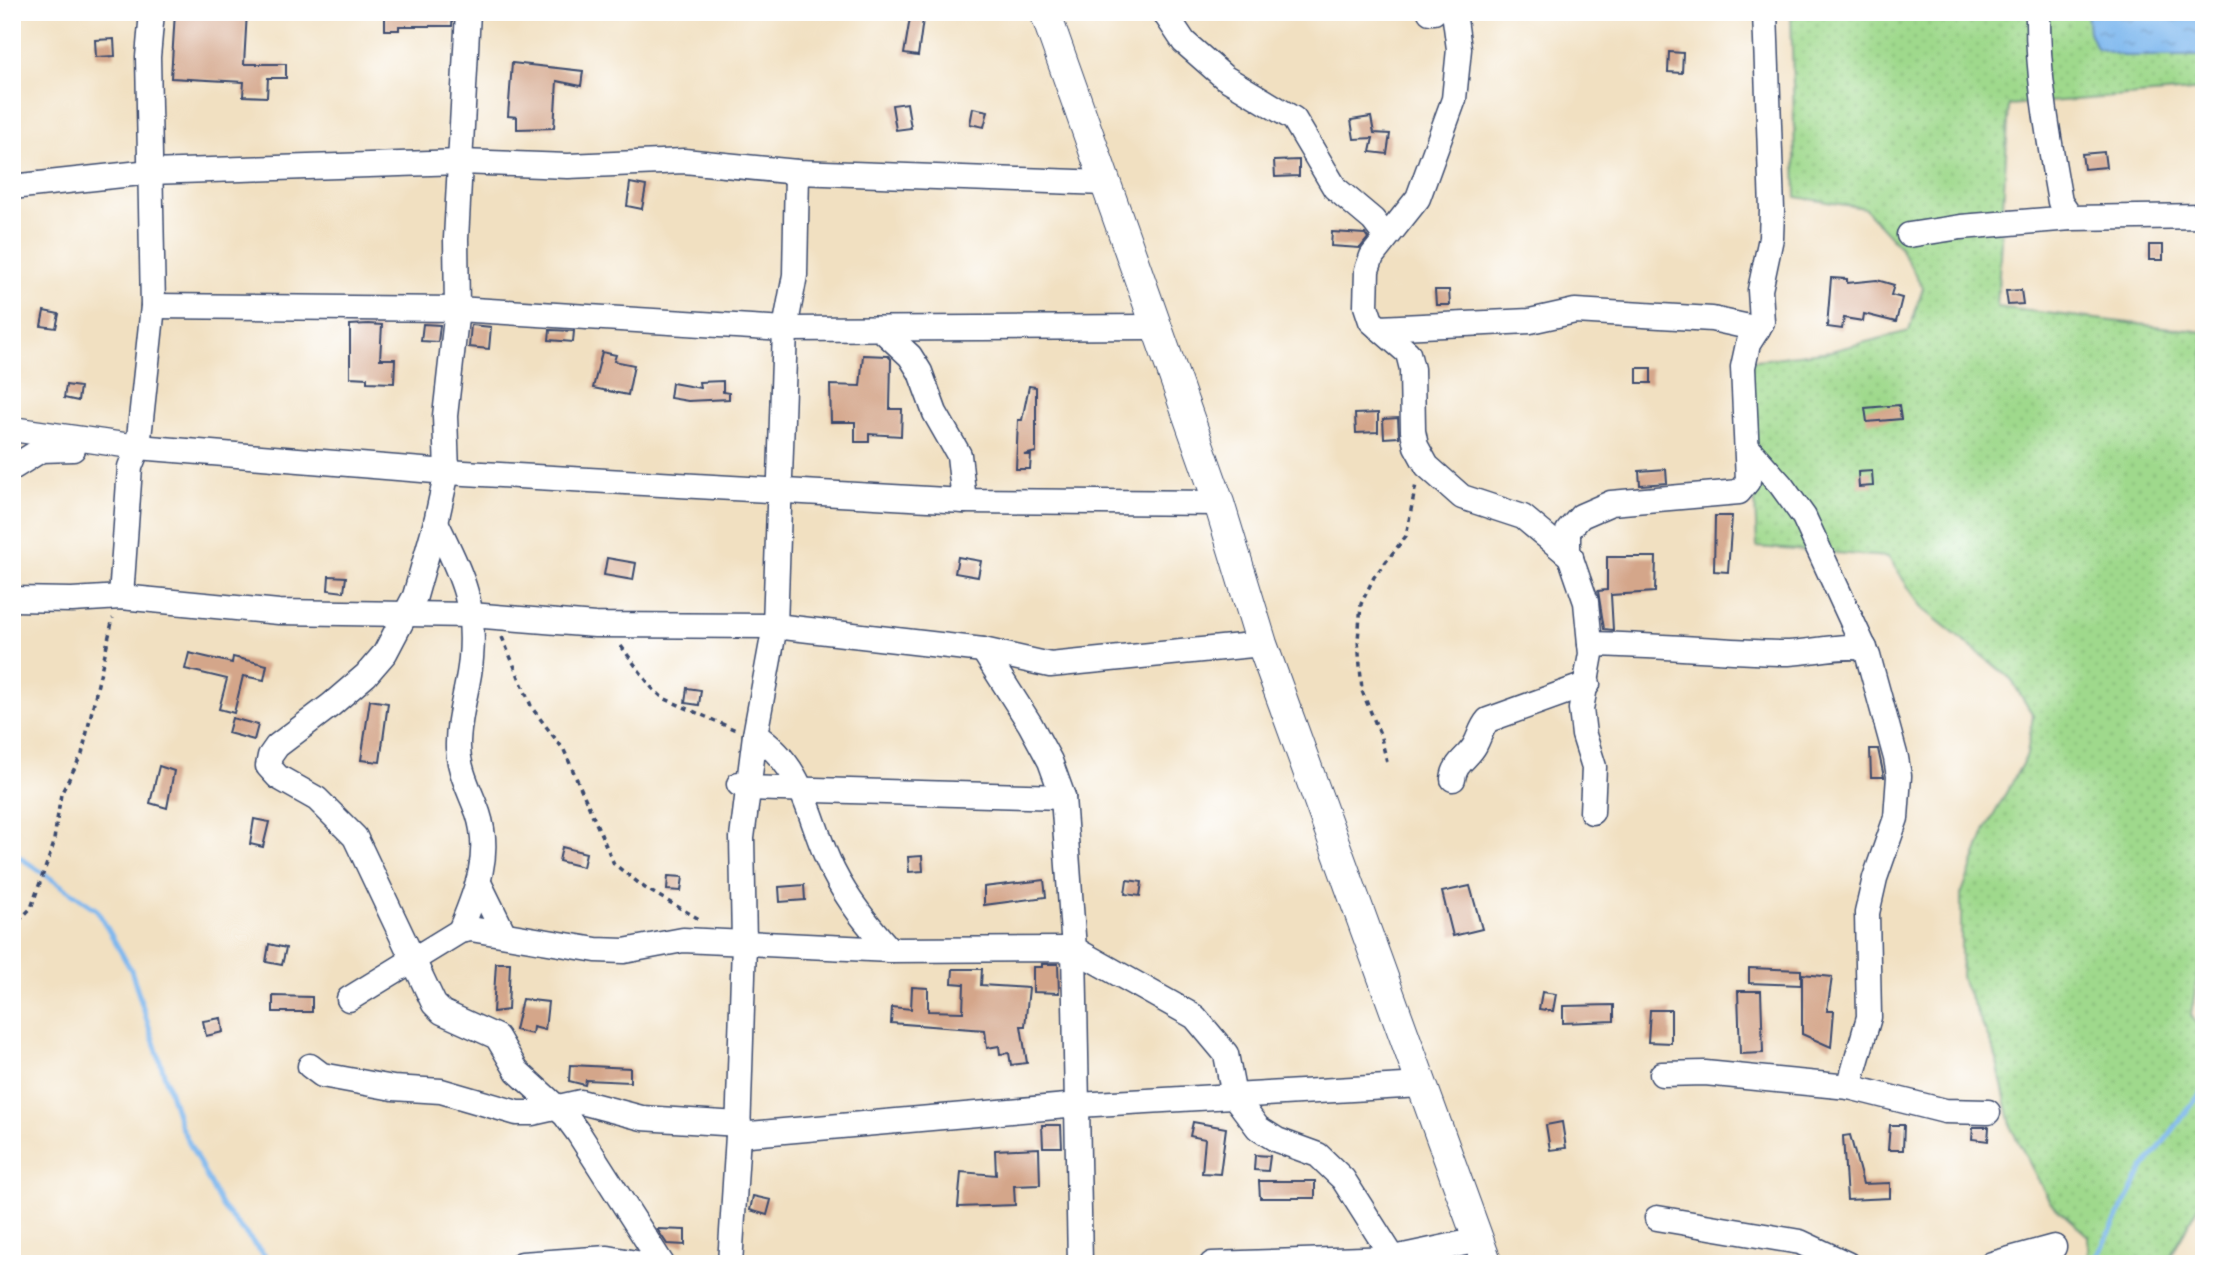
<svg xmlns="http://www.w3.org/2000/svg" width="2216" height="1276" font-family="'Playpen Sans',sans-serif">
	<defs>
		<pattern id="grass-dots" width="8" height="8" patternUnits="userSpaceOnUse" patternTransform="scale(1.75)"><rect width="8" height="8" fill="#9fd98c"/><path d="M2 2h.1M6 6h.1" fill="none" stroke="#88bb7b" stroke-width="1.8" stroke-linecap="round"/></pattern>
		<pattern id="water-ripples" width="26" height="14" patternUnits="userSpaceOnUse" patternTransform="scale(1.75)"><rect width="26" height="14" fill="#7db7ee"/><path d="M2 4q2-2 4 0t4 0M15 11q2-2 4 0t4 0" fill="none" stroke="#6695c4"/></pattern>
	</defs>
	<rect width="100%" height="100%" fill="#fff"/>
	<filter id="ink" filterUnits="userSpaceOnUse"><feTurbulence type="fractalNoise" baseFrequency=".0143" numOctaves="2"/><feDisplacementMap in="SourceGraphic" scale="14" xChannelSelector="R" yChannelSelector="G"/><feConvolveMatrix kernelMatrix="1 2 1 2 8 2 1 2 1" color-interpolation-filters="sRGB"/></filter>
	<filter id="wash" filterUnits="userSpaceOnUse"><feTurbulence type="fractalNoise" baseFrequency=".00686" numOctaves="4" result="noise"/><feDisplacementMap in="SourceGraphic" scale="28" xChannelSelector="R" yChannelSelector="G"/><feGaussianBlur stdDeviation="1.57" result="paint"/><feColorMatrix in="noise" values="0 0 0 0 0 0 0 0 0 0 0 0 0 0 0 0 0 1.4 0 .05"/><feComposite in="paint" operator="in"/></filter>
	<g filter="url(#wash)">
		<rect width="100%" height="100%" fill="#f1e0c1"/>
		<!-- grass -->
		<polygon fill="url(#grass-dots)" stroke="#5d8475" stroke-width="2" points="1791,12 2204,12 2204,90 2009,105 1997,307 2204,332 2204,943 2191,1015 2204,1036 2204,1197 2166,1264 2088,1264 2088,1236 2050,1202 2012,1130 1995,1053 1961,977 1961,895 1986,829 2027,755 2033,715 2010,678 1923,609 1888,557 1757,547 1749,361 1831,351 1909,331 1923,288 1899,246 1864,208 1796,197"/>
		<!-- water -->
		<polygon fill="url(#water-ripples)" stroke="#4c73a6" stroke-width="2" points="2087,12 2204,12 2204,56 2123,56 2096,48 2089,32"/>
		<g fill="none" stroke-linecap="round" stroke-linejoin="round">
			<!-- stream -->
			<g stroke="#7db7ee" stroke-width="5">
				<polyline points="12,852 97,910 131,970 181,1127 222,1207 272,1264"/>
				<polyline points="2093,1264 2144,1168 2204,1089"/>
			</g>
		</g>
		<g id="blocks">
			<!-- building -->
			<g fill="#d4a68a">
				<polygon points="175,12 247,12 244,64 286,64 286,78 268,78 267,97 243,96 244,82 171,78"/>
				<polygon points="385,12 453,12 452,26 399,26 399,30 385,30"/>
				<polygon points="911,12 924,12 918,56 904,54"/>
				<polygon points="114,39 115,56 96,57 95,40"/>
				<polygon points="1669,52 1683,53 1682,73 1668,72"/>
				<polygon points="512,63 583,71 581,86 557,81 554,128 517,129 517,117 508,116"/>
				<polygon points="907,103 911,128 896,130 892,105"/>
				<polygon points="973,108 988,111 984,127 970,124"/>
				<polygon points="1371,117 1374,133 1390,134 1387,154 1370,152 1373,138 1354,139 1351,120"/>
				<polygon points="2104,152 2106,167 2084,169 2082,154"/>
				<polygon points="1299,160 1299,176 1275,177 1274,161"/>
				<polygon points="630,183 646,186 642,209 627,206"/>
				<polygon points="1332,232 1365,234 1368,238 1360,248 1331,246"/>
				<rect x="2149" y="245" width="14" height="15"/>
				<polygon points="1831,278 1847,279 1847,283 1877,280 1894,285 1891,295 1902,298 1896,322 1864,314 1863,321 1844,318 1842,329 1827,327"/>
				<polygon points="1435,290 1449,290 1450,305 1436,305"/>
				<polygon points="2021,290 2023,304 2008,305 2006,291"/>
				<polygon points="44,311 59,314 56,328 41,326"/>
				<polygon points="368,324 382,325 380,359 395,359 394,383 367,382 367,378 350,377 350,325"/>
				<polygon points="423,324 440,325 438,342 421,341"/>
				<polygon points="471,325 491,327 489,349 469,347"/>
				<polygon points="550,330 574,331 573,342 549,340"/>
				<polygon points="602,352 616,355 614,361 634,365 628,395 593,388"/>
				<polygon points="863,355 888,356 891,359 890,409 902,409 901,436 869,434 869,442 855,442 855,422 831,422 830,385 860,386"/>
				<rect x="1637" y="368" width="14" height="15"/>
				<polygon points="723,381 723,392 729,393 729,399 688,401 670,398 672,383 700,388 699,382"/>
				<polygon points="66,385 80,387 78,401 64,398"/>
				<polygon points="1029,386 1036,387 1036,452 1024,455 1031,455 1030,469 1016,469 1018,420 1022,420"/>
				<polygon points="1899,405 1901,419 1867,422 1865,408"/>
				<polygon points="1378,413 1378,432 1356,433 1355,414"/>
				<polygon points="1398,418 1399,437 1384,438 1383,419"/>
				<polygon points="1666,469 1667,483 1640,485 1639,471"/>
				<polygon points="1872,471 1873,486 1859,487 1858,472"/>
				<polygon points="1715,516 1732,516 1728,572 1714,571"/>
				<polygon points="958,557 981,561 978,577 955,573"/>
				<polygon points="1607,557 1656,557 1655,592 1611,595 1613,630 1604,629 1598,591 1607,590"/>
				<polygon points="607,558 636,563 633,580 604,575"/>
				<polygon points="329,576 346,577 344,592 328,590"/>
				<polygon points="189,653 232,663 233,657 267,665 264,680 243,676 234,713 219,709 227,679 185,669"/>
				<polygon points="687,688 701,690 699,705 685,703"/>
				<polygon points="370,700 388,703 380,762 361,760"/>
				<polygon points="232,718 258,725 254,740 228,733"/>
				<polygon points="1870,749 1878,749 1884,777 1871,777"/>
				<polygon points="159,766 174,771 167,808 150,803"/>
				<polygon points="254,819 269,822 263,847 250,844"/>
				<polygon points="562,847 586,853 583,867 559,861"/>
				<polygon points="922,856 923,871 909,872 908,857"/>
				<polygon points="668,876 683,877 681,891 667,890"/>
				<polygon points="1044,880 1046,897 984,905 984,887"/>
				<polygon points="1127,880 1142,882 1140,896 1125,894"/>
				<polygon points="804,885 805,900 780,902 779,887"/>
				<polygon points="1470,886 1482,929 1453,936 1442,892"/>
				<polygon points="269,944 286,948 282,965 266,962"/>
				<polygon points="496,963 510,963 508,1010 493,1012"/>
				<polygon points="1042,964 1058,964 1059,993 1033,992 1033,967 1042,967"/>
				<polygon points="1749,968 1801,970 1801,985 1749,983"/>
				<polygon points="953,969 982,969 981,985 1029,988 1025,1026 1021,1026 1027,1063 1011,1065 1009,1053 1000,1054 999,1046 987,1048 985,1030 891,1023 892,1007 911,1009 912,987 928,988 928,1011 963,1012 964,984 952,983"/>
				<polygon points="1802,974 1832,977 1827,1011 1834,1011 1831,1047 1802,1034"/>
				<polygon points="1738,991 1761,991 1763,1053 1740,1054"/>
				<polygon points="1542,992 1556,994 1553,1011 1539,1009"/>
				<polygon points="273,996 312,997 312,1012 273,1012"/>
				<polygon points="522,999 548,1002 545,1030 533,1027 532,1034 515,1030"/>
				<polygon points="1614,1005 1614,1021 1563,1023 1563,1006"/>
				<polygon points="1650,1010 1671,1010 1671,1043 1648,1042"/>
				<polygon points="221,1018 223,1032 206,1036 203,1021"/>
				<polygon points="570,1065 630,1068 630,1082 586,1080 585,1085 569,1081"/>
				<polygon points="1193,1122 1226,1128 1220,1174 1202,1173 1205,1139 1190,1136"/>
				<polygon points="1562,1122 1566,1148 1550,1150 1546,1125"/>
				<polygon points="1042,1125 1061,1125 1062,1147 1043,1147"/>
				<polygon points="1890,1125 1904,1125 1903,1150 1888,1150"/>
				<polygon points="1973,1127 1989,1127 1988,1141 1972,1139"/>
				<polygon points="1850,1135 1863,1184 1890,1183 1890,1198 1847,1200 1843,1136"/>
				<polygon points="1039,1148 1040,1185 1014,1186 1015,1205 958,1207 961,1172 996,1175 995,1150"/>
				<polygon points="1255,1155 1270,1156 1268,1171 1254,1170"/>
				<polygon points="1259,1181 1315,1181 1315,1198 1260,1198"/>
				<polygon points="753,1196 771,1200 767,1215 750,1210"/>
				<polygon points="657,1229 685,1230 685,1245 667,1244"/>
			</g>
		</g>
	</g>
	<g filter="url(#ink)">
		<use href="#blocks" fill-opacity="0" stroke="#3b4a6d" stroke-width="2"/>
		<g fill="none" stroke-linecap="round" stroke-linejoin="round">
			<defs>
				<g id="minor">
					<polyline points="468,12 456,239 457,309 445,416 447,472 436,522 415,596 385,653 366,675 331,705 277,746 270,756 268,766 278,777 317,799 355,837 434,1004 442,1012 497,1037 517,1071 565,1115 579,1134 662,1264"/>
					<polyline points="1164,12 1184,42 1224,77 1294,119 1335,188 1373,220 1386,237"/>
					<polyline points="1430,12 1434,12"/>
					<polyline points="1454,12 1459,49 1454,99 1418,198 1372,256 1367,270 1366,306 1371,321 1408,353 1412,369 1413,431 1416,446 1427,466 1462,497 1523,517 1571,557"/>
					<path d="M2038,12C2037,76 2049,139 2060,202L2071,218L2204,216"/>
					<polyline points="12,187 150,172 461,162 568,166 684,161 797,172 1105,183"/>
					<polyline points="1909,235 1961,227 2071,218"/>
					<polyline points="153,306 457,309 785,329 1155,327"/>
					<polyline points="1379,328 1530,321 1575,311 1712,319 1758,329"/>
					<polyline points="881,329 910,356 920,372 935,413 959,455 964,501"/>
					<polyline points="12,429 138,447 447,472 964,501 1219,503"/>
					<polyline points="1747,447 1781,485 1804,517 1868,656 1896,758 1899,776 1896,818 1875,878 1867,913 1869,1017 1849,1087"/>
					<polyline points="12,468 41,450 73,449"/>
					<path d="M436,522C460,573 476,600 471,658C469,688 457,717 458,748C459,772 470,791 478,813C492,855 476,892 460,931"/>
					<polyline points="121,597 130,467 138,447 153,306 148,57 152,12"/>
					<polyline points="12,599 72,600 121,597 279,612 471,615 595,625 775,626 983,650 1050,665 1262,644"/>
					<path d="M1590,644C1653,645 1716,651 1779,653C1808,654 1835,644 1865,648"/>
					<polyline points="983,650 1030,724 1050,761 1063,797 1074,949 1080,1264"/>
					<path d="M755,735C808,770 807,819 833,871C848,901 868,925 890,950"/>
					<path d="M1453,779C1455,762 1468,758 1475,745C1480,736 1481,728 1488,720L1588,684"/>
					<polyline points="739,784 747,788 1063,797"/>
					<polyline points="1592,812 1594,767 1584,735 1581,709 1591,654 1586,602 1568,550 1568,531 1581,516 1611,503 1739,492 1748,481 1743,367 1748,344 1762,322 1760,290 1771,238 1772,210 1765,12"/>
					<polyline points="479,883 504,934"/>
					<polyline points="349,999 460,931 471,929 596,950 624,951 683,940 890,950 1074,949 1195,1017 1226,1054 1234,1096 1258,1128 1277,1140 1318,1155 1343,1179 1397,1264"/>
					<polyline points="310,1066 322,1075 393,1088 441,1091 517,1113 532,1113 581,1102 642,1118 739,1124"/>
					<polyline points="1662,1074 1705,1073 1849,1087 1945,1111 1988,1112"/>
					<polyline points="738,1135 1078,1105 1421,1085"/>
					<polyline points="1657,1218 1800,1242 1847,1264"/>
					<polyline points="522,1264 608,1258 642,1264"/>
					<polyline points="730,1264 738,1135 744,943 742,838 755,735 775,626 785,329 795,275 797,172"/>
					<polyline points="1212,1264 1394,1258 1479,1240"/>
					<polyline points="1992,1264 2054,1247"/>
				</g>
				<polyline id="major" points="1045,12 1219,503 1262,644 1487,1264"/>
			</defs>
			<!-- minor casing -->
			<use href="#minor" stroke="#3b4a6d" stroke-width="27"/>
			<!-- major casing -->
			<use href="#major" stroke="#3b4a6d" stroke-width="32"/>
			<!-- path -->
			<g stroke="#3b4a6d" stroke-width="3.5" stroke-dasharray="5 5" stroke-linecap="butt">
				<polyline points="502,637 532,708 564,750 614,864 645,888 699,919"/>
				<polyline points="621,646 652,688 663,698 736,730"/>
				<polyline points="1387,762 1380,734 1362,691 1358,640 1361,604 1374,577 1406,536 1416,484"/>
				<polyline points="12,928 31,908 53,846 61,794 82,754 113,618"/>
			</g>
			<!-- minor -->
			<use href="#minor" stroke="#fff" stroke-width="24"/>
			<!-- major -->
			<use href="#major" stroke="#fff" stroke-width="30"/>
		</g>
	</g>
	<!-- margin -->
	<rect width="2216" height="1276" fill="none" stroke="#fff" stroke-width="42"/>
</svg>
